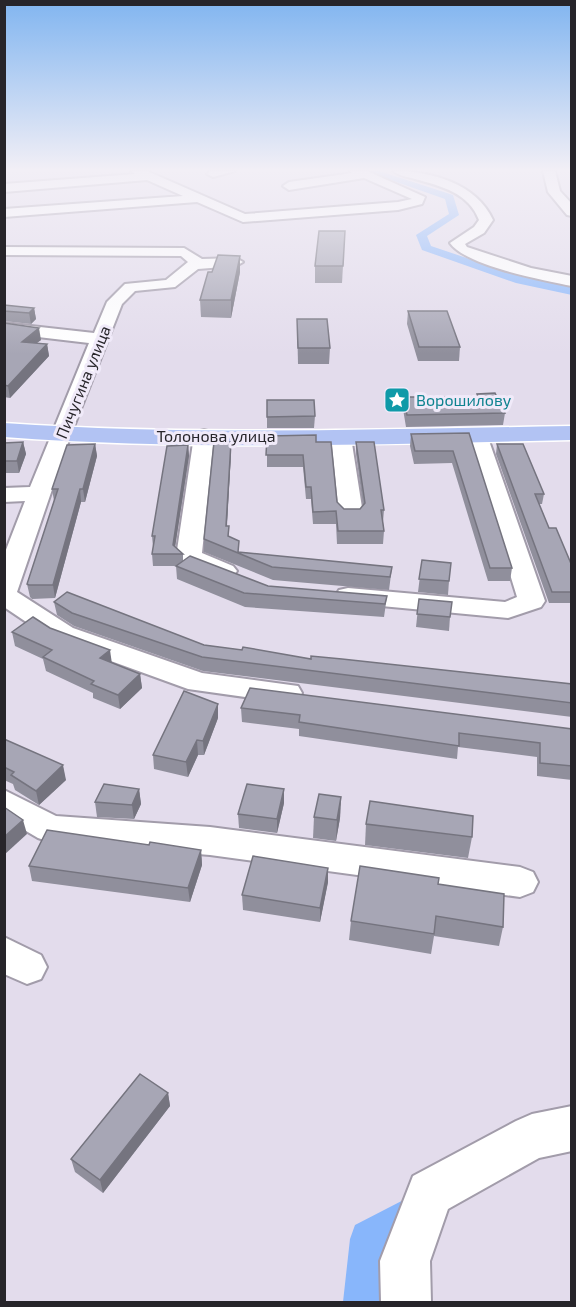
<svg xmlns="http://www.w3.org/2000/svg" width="576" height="1307" font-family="'Exo 2',sans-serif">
	<rect width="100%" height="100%" fill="#e3dcec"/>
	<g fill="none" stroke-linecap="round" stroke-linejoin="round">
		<!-- canal -->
		<g fill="#88b6fb" fill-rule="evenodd">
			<polygon points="365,171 379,171 453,195 459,215 427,236 431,246 523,277 572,287 572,295 516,283 422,250 416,235 449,214 445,199"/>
			<polygon points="419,1192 432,1198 438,1211 432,1224 387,1250 383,1302 343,1302 350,1239 355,1225"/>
		</g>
		<defs>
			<g id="minor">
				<polygon points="131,171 147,171 245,214 398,202 412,199 364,178 289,190 283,186 289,182 352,173 350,171 367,171 425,197 422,204 398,210 243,222 197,202 4,217 4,209 183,196 147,180 4,192 4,184 135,174"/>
				<polygon points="235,171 213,177 207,174 210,171"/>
				<path d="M393,171C431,171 476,183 493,220L484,233L465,244L467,247L531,268L572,276V286C543,280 466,266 450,243L474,227L479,220C469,193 441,186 415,179C408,177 399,176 393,171Z"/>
				<polygon points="543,171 555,171 560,191 572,204 572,216 567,215 548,192"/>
				<polygon points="4,247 184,248 202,259 236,258 243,262 236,266 198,269 175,287 135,291 122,304 71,434 17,592 73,628 202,673 298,686 302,693 298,700 287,703 188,689 53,640 4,607 4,555 25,501 4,502 4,488 30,487 89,343 4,333 4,323 94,333 107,302 125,284 166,280 188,262 181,256 4,255"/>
				<polygon points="477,429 484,431 487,435 545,601 541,607 508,618 339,602 335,596 339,590 348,588 505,602 517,597 467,435 470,431"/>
				<polygon points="204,430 211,432 214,436 202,553 233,566 237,571 233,576 224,579 215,576 180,562 176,557 194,436 197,432"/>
				<polygon points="341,431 348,433 351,437 363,514 359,519 343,519 339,514 331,437 334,433"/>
				<polygon points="4,790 56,816 210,827 520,867 533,872 538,882 533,892 520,897 210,855 50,842 38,838 4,818"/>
				<polygon points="4,937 41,955 47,967 41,979 27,984 4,974"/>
				<polygon points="572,1106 572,1151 539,1158 448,1209 430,1261 431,1302 381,1302 380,1261 413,1176 516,1121 532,1114"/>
			</g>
			<path id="major" d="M4,423C193,436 383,429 572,426V440C383,444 193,451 4,437Z"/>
		</defs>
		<!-- minor casing -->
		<use href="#minor" stroke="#a29caa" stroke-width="4"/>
		<!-- major casing -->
		<use href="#major" stroke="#fff" stroke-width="3"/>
		<!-- minor -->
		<use href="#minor" fill="#fff" fill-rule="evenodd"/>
		<!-- major -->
		<use href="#major" fill="#b2c3f3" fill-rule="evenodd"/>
	</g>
	<!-- wall -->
	<g fill="#908f9c">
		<polygon points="345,231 342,283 315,283 315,266"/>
		<polygon points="240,256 240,272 231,318 201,317 200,300 212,272"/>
		<polygon points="4,305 34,308 36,319 31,324 4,321"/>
		<polygon points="408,311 460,347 459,361 418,361 407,324"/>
		<polygon points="297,319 330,348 329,364 298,364"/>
		<polygon points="4,323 41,340 36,343 47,344 49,356 10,398 4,397"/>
		<polygon points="477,394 505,413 503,425 406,427 403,409 403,397 477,397"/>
		<polygon points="267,400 315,416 314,428 267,428"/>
		<polygon points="469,433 512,568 510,581 488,581 452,463 414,464 410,446 411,434"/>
		<polygon points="267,436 316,442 337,502 344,509 360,509 363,505 356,454 356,442 384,510 383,522 384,531 383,544 337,544 336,524 313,524 311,499 306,499 303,467 267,467"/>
		<polygon points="23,442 26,454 19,473 4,473 4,443"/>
		<polygon points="95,444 97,456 85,502 81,502 55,598 32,599 30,597 27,584 54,501 52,489"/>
		<polygon points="497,444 544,494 542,504 539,504 549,528 572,566 572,603 549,603 496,454"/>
		<polygon points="188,445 189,456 175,547 183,554 183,561 268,586 387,596 384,617 245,607 177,579 176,566 153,566 152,554 153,547 152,536"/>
		<polygon points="231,453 227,526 229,537 239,552 392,567 389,590 273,580 204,552 204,539"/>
		<polygon points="422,560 449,581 448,595 418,592"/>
		<polygon points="419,599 450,617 449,631 416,627"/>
		<polygon points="54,602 204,645 311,659 572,684 572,717 203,671 74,626 57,615"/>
		<polygon points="50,628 112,663 140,674 142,688 120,709 93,698 93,693 46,671 43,659 15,646 12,632"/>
		<polygon points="241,708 572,729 572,780 537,776 537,757 458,747 457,759 299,736 299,729 242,722"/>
		<polygon points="218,718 204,755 198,755 188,777 154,769 153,755"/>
		<polygon points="4,739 66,780 39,805 15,790 13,784 4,780"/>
		<polygon points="139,789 141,804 134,819 97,817 95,802"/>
		<polygon points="341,797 340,818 336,841 313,838 314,817"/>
		<polygon points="284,803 277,833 239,828 238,814"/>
		<polygon points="366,824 472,837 468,858 365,845"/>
		<polygon points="149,845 201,850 202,865 190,902 32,881 29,866"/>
		<polygon points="328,868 328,882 320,922 243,910 242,895"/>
		<polygon points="438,884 503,927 499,946 434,936 431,954 349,940 351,921"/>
		<polygon points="168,1093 170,1106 103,1193 75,1172 71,1159"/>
	</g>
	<!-- shaded-wall -->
	<g fill="#75747f">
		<polygon points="240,256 240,272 231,318 231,300"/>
		<polygon points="34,308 36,319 31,324 29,313"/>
		<polygon points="39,328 41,340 24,353 22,342"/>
		<polygon points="47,344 49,356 10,398 8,386"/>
		<polygon points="23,442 26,454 19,473 17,461"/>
		<polygon points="231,442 231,453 226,538 226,526"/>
		<polygon points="95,444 97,456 85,502 83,489"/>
		<polygon points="188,445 189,456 174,554 173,545"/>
		<polygon points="80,489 81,502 55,598 53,585"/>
		<polygon points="110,650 112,664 100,658"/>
		<polygon points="140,674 142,688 120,709 118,695"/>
		<polygon points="218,704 218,718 204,755 203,741"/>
		<polygon points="197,740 198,755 188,777 186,762"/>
		<polygon points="63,765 66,780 39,805 36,791"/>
		<polygon points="139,789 141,804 134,819 132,805"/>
		<polygon points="284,789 284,803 277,833 277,819"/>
		<polygon points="341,797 340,818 336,841 337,820"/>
		<polygon points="23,820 27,834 4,855 4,837"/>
		<polygon points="201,850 202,865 190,902 188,888"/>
		<polygon points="328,868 328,882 320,922 320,908"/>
		<polygon points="168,1093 170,1106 103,1193 100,1180"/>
	</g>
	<!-- building -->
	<g fill="#a7a6b5" stroke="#75747f" stroke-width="1.5">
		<polygon points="319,231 345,231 343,266 315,266"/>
		<polygon points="218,255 240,256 231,300 200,300 208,272 212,272"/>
		<polygon points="4,305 34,308 29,313 4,311"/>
		<polygon points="408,311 447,311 460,347 419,347"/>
		<polygon points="297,319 327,319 330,348 298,348"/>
		<polygon points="4,323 39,328 22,342 47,344 8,386 4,385"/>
		<polygon points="495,393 505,413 407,415 403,397 478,397 477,394"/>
		<polygon points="267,400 314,400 315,416 267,417"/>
		<polygon points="469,433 512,568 490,568 453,451 415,451 411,434"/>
		<polygon points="316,435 316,442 331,442 337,502 344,509 360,509 365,503 356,442 374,442 384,510 381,510 384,531 338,531 336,511 313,512 311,487 306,487 303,455 266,455 267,436"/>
		<polygon points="23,442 17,461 4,461 4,443"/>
		<polygon points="214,442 231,442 226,526 229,526 228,536 239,541 238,552 392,567 390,577 272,567 204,539"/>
		<polygon points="95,444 83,489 80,489 53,585 29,585 27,584 58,489 52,489 67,445"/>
		<polygon points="497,444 523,444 544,494 535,494 549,528 556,528 572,566 572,592 552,592"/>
		<polygon points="188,445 173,545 183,554 152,554 155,536 152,536 167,446"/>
		<polygon points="190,556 268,586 387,596 385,604 244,593 176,566"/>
		<polygon points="422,560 451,563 449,581 419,579"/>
		<polygon points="67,592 204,645 242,650 243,647 311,659 311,656 342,659 572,684 572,703 202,657 72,613 54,602"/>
		<polygon points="419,599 452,602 450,617 417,614"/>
		<polygon points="33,617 50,628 110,650 100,658 140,674 118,695 91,684 94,681 43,657 52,650 12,632"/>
		<polygon points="250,688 572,729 572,766 540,763 540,743 459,733 459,746 299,722 300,715 241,708"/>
		<polygon points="184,691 218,704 203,741 197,740 186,762 153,755"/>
		<polygon points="4,739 63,765 36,791 11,775 14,772 4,767"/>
		<polygon points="104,784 139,789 132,805 95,802"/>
		<polygon points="247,784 284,789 277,819 238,814"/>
		<polygon points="319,794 341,797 337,820 314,817"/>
		<polygon points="370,801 473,816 472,837 366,824"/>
		<polygon points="4,807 23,820 4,837"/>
		<polygon points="47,830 149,845 150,842 201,850 188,888 29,866"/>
		<polygon points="253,856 328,868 320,908 242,895"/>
		<polygon points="360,866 439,878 438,884 504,894 503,927 436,916 434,934 351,921"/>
		<polygon points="140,1074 168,1093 100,1180 71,1159"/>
	</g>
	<!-- sky -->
	<linearGradient id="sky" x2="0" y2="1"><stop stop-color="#81b5f0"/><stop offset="0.48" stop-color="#f2eff6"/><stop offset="1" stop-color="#f2eff6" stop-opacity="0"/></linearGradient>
	<rect width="576" height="354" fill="url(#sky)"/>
	<!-- icons -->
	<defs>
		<symbol id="sight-square" viewBox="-11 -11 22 22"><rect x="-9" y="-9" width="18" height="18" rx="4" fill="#0f9aa8" stroke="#f0eaf9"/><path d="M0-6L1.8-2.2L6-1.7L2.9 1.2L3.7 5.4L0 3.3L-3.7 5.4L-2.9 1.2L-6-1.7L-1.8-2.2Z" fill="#fff"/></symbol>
	</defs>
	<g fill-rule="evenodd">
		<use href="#sight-square" x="382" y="385" width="30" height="30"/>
	</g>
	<g text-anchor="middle" stroke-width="6" stroke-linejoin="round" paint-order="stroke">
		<!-- far-street labels -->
		<g font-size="16" fill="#27252a" stroke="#f0eaf9">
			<text transform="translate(83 382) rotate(-68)" y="6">Пичугина улица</text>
			<text x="216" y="442">Толонова улица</text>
		</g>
		<!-- far-culture labels -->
		<g font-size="16" fill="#0d838f" stroke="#f0eaf9" text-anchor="start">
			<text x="416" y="406">Ворошилову</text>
		</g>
	</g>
	<!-- border -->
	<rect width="576" height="1307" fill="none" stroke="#27252a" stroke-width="12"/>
</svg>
